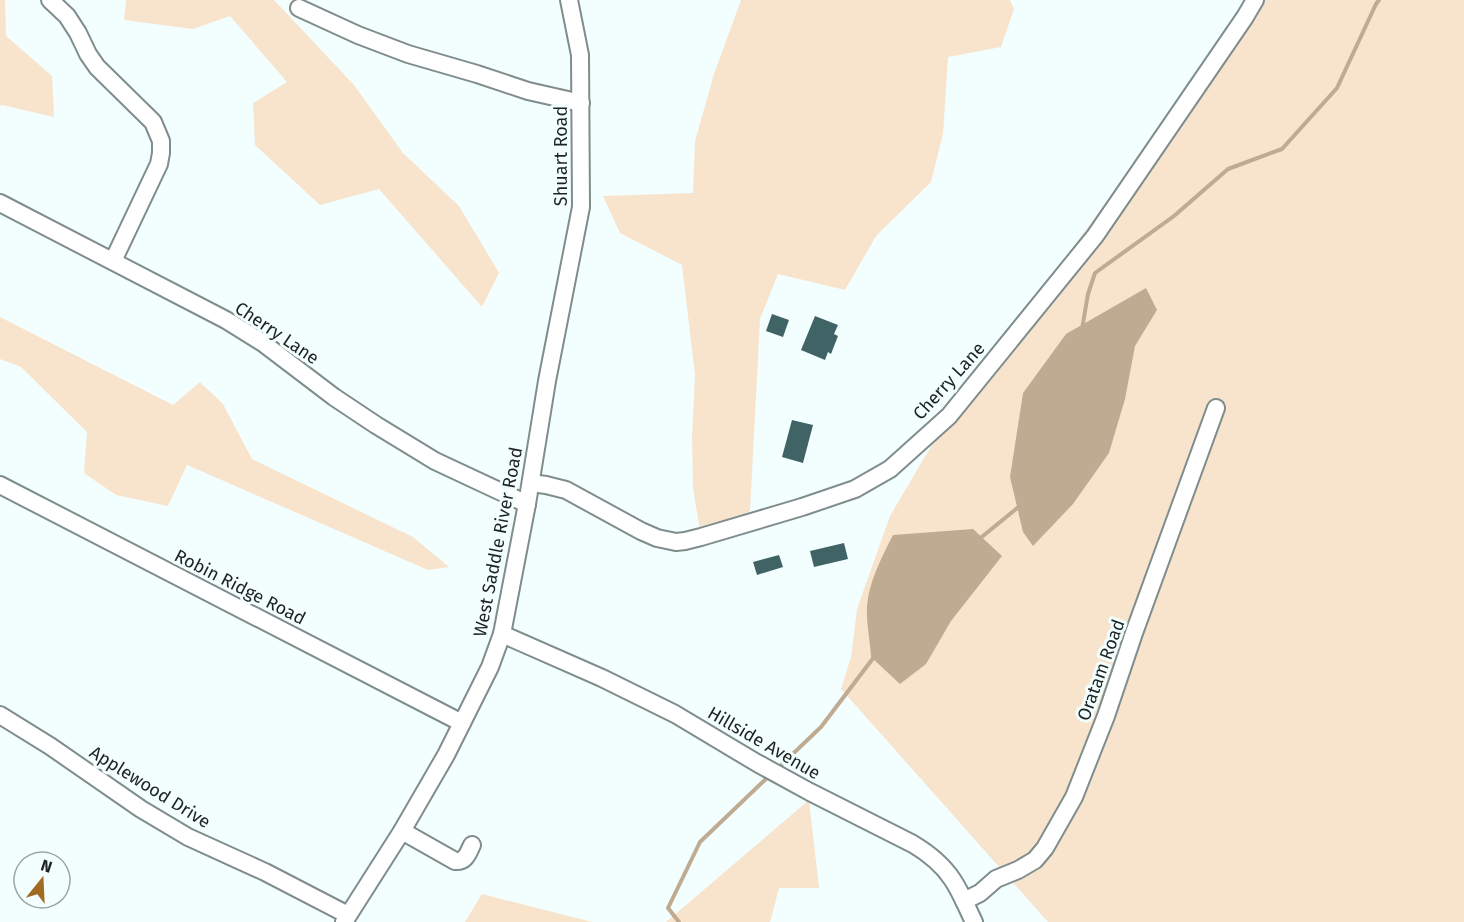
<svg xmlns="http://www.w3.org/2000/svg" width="1464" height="922" font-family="'Fira Sans',sans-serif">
	<rect width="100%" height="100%" fill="#f3fefe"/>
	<!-- green -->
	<g fill="#f8e4cd">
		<polygon points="0,0 5,0 6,36 52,76 54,117 2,105 0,106"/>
		<polygon points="126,0 274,0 354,85 403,153 459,206 499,273 482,307 379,189 320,205 255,145 253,103 287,82 230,16 193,29 124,20"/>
		<polygon points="741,0 1010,0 1014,9 1001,47 948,57 943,134 931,182 876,236 845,290 778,274 760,319 750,511 701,537 693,488 692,436 695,375 682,265 620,233 603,196 693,193 695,141 714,74"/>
		<polygon points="1251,0 1464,0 1464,922 1048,922 841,689 851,657 857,609 890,516 949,416 1252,4"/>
		<polygon points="0,317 173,405 200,382 223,404 252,459 413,537 449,567 428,570 187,465 168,506 116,495 84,473 87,432 21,367 0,359"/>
		<polygon points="809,800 819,888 779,888 770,922 666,922"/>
		<polygon points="482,894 592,922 465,922"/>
	</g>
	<!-- water -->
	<g fill="#bfaa92">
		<polygon points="1146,288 1157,310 1135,346 1125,399 1109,453 1073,504 1033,546 1023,532 1010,477 1023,393 1066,334"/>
		<path d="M973,529L1002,556L951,621L926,664L900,684L871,657C870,640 866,622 867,606C869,581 882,557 893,535Z"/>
	</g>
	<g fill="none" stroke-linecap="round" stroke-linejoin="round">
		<!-- stream -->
		<g stroke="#bfaa92" stroke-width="4">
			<polyline points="1082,329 1088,294 1095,273 1174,216 1228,169 1282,149 1337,88 1376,4 1379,0"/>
			<polyline points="978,540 1021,505"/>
			<polyline points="777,769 821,727 874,657"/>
			<polyline points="679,922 668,908 700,842 769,776"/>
		</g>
	</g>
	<!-- building -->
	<g fill="#406466">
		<polygon points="772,314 789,320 783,337 766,331"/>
		<polygon points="815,316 838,325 834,334 838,336 831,354 828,352 825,360 801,350"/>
		<polygon points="792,420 813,425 803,463 782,457"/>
		<polygon points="844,543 848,559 814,567 810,551"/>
		<polygon points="779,555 783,567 757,575 753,562"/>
	</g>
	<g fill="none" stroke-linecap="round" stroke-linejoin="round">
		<defs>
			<g id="minor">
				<polyline points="50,0 67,16 78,33 88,54 97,67 153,122 161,141 161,153 159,164 113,261"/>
				<polyline points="299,8 358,35 408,54 477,74 528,91 581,103"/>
				<polyline points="0,203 226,320 263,343 334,397 376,425 435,461 527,504"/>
				<polyline points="531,483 546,485 566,490 641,531 657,538 676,542 685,541 701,537 802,507 855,489 890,469 949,416 1095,236 1245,17 1255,0"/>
				<polyline points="0,485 462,723"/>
				<path d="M502,634L602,678L675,714L757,763L810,792L913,844C928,853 942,864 952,879C961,892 967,908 974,922"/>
				<polyline points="0,715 50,746 141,809 188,837 265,872 348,915"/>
				<path d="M402,831L455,861C466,862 468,853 472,845"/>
				<polyline points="964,901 980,893 996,879 1018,870 1035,860 1045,848 1074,797 1106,716 1134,633 1216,408"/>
				<polyline points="344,922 402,831 446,755 490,667 502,634 527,504 547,381 581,207 580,55 569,0"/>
			</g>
		</defs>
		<!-- minor casing -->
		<use href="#minor" stroke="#808d8d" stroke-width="20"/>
		<!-- minor -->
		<use href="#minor" stroke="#fff" stroke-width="16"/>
	</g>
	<g text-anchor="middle" stroke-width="6" stroke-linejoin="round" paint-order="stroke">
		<!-- street labels -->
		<g font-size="18" fill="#1d2222" stroke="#f3fefe">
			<text transform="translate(561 156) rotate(-90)" y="6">Shuart Road</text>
			<text transform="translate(277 333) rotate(34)" y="6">Cherry Lane</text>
			<text transform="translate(949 381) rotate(-48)" y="6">Cherry Lane</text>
			<text transform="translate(498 542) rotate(-79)" y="6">West Saddle River Road</text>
			<text transform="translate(240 587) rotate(27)" y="6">Robin Ridge Road</text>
			<text transform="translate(1101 670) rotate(-70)" y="6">Oratam Road</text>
			<text transform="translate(764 743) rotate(30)" y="6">Hillside Avenue</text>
			<text transform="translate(150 787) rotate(32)" y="6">Applewood Drive</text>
		</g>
	</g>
	<!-- north arrow -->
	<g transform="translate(42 880) rotate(18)"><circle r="28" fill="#f3fefe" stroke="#9da6a6" stroke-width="1.5"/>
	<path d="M0-4.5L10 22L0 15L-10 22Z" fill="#a06c23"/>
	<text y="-9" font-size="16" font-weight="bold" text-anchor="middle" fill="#1d2222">N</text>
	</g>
</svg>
